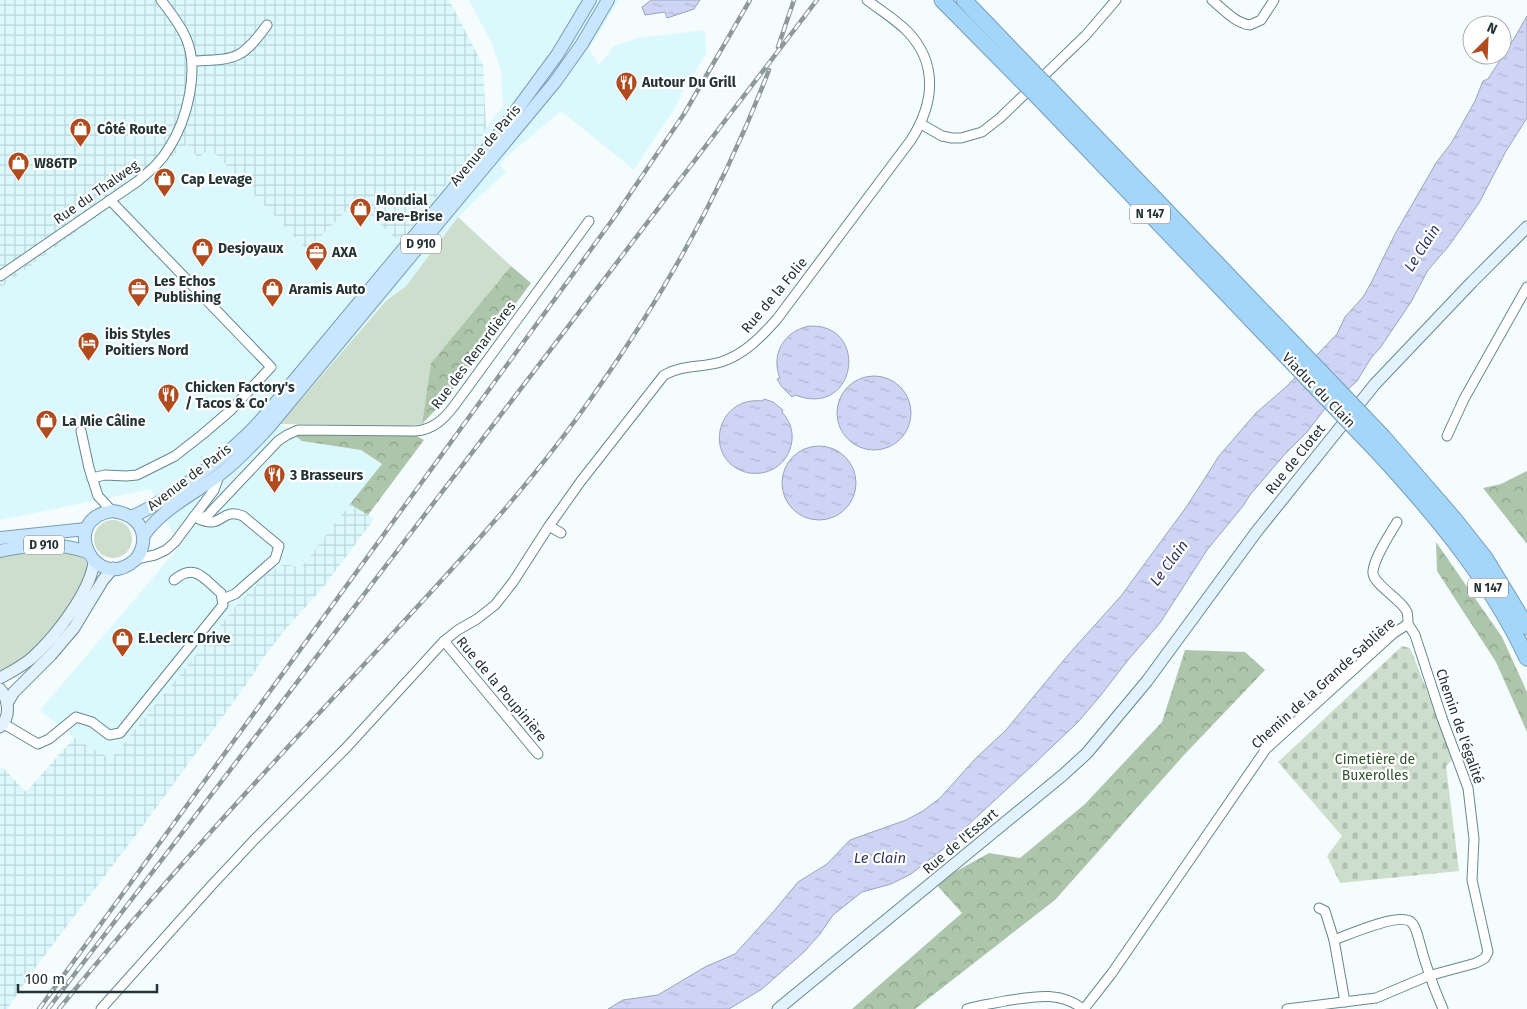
<svg xmlns="http://www.w3.org/2000/svg" width="1527" height="1009" font-family="'Fira Sans',sans-serif">
	<defs>
		<pattern id="industrial-grid" width="8" height="8" patternUnits="userSpaceOnUse" patternTransform="scale(1.25)"><rect width="8" height="8" fill="#dbf8fd"/><path d="M0 4h8M4 0v8" fill="none" stroke="#bcd5d9"/></pattern>
		<pattern id="forest-crowns" width="20" height="18" patternUnits="userSpaceOnUse" patternTransform="scale(1.25)"><rect width="20" height="18" fill="#adc5aa"/><path d="M2 6a3 3 0 1 1 6 0M12 15a3 3 0 1 1 6 0" fill="none" stroke="#8da18b"/></pattern>
		<pattern id="cemetery-stones" width="16" height="16" patternUnits="userSpaceOnUse" patternTransform="scale(1.25)"><rect width="16" height="16" fill="#cedecc"/><path d="M2 7V4a2 2 0 0 1 4 0v3zM10 15v-3a2 2 0 0 1 4 0v3z" fill="#b1bfb0"/></pattern>
		<pattern id="water-ripples" width="26" height="14" patternUnits="userSpaceOnUse" patternTransform="scale(1.25)"><rect width="26" height="14" fill="#cdd4f4"/><path d="M2 4q2-2 4 0t4 0M15 11q2-2 4 0t4 0" fill="none" stroke="#b0b7d2"/></pattern>
	</defs>
	<rect width="100%" height="100%" fill="#f5fcfe"/>
	<!-- built -->
	<polygon fill="#dbf8fd" points="469,0 619,0 589,49 599,65 614,46 638,38 705,30 706,54 682,92 677,105 634,170 561,111 504,159 500,165 506,172 458,217 406,286 386,301 280,424 302,441 361,450 382,465 301,568 290,565 236,606 111,759 74,738 40,710 179,547 151,489 0,520 0,288 120,200 187,144 210,148 307,250 356,201 399,241 479,145 486,128 503,106 501,70 491,42"/>
	<!-- industrial -->
	<g fill="url(#industrial-grid)">
		<polygon points="0,0 449,0 483,65 486,128 479,145 399,242 356,201 307,250 210,148 198,158 187,144 120,200 0,288"/>
		<polygon points="350,504 374,519 325,585 284,631 261,661 253,675 145,823 35,968 7,1009 0,1009 0,770 2,767 26,792 74,738 111,759 236,606 268,573 282,565 290,565 301,568"/>
	</g>
	<!-- grass -->
	<g fill="#cedecc">
		<polygon points="458,217 511,266 431,363 422,424 404,426 280,424 386,301 406,286"/>
		<circle cx="113" cy="539" r="19"/>
		<path d="M61,551C69,552 80,553 85,561C88,565 88,571 86,576C80,594 44,641 30,654C21,661 10,667 0,673V556L27,552Z"/>
	</g>
	<!-- forest -->
	<g fill="url(#forest-crowns)">
		<polygon points="511,266 531,283 445,400 422,424 431,363"/>
		<polygon points="305,433 417,436 424,440 368,515 350,504 382,464 361,450 302,441 294,435"/>
		<polygon points="1527,471 1527,544 1483,488 1501,484"/>
		<polygon points="1436,542 1502,637 1527,692 1527,732 1496,662 1437,571"/>
		<polygon points="1185,650 1245,652 1265,670 1184,755 1055,900 915,1009 852,1009 962,913 935,883 989,853 1020,858 1085,804 1162,722"/>
	</g>
	<!-- cemetery -->
	<polygon fill="url(#cemetery-stones)" points="1402,646 1410,648 1454,758 1446,766 1459,871 1340,883 1327,856 1342,836 1278,762"/>
	<!-- water -->
	<g fill="url(#water-ripples)" stroke="#9aa4bb">
		<polygon points="651,0 700,0 694,9 667,18 665,12 645,15 642,7"/>
		<polygon points="1527,16 1527,118 1506,151 1479,203 1448,247 1428,270 1411,302 1380,348 1371,358 1357,381 1336,400 1327,406 1307,432 1285,454 1250,495 1243,506 1207,550 1160,623 1128,660 1101,695 1078,722 1034,764 968,825 956,839 911,874 891,884 862,892 833,915 820,934 804,952 762,989 729,1009 608,1009 623,1000 658,995 705,967 735,954 774,911 798,882 827,864 850,840 906,820 923,811 940,798 975,759 1006,730 1068,655 1121,596 1187,506 1219,456 1256,413 1286,387 1337,334 1345,317 1363,297 1371,283 1395,234 1436,163 1452,142 1475,101 1483,81 1488,79 1515,37"/>
		<path d="M810,326C870,324 857,419 795,395L792,397L782,387L777,379L780,378C770,354 785,330 810,326Z"/>
		<circle cx="874" cy="413" r="37"/>
		<path d="M764,399L773,402L783,410L782,412C789,420 793,429 792,440C791,451 785,462 775,468C767,473 758,474 749,473C702,463 714,395 763,401Z"/>
		<circle cx="819" cy="483" r="37"/>
	</g>
	<g fill="none" stroke-linecap="round" stroke-linejoin="round">
		<defs>
			<g id="street">
				<path d="M1212,0C1223,9 1235,23 1250,25L1261,20L1274,0"/>
				<path d="M193,61C235,59 241,61 267,25"/>
				<polyline points="921,124 942,136 952,138 961,138 982,132 1000,118 1086,35 1116,0"/>
				<path d="M0,276L138,181C150,171 161,162 169,148C187,120 200,70 186,38C180,24 170,12 161,0"/>
				<polyline points="81,431 89,468 98,496 112,511"/>
				<polyline points="1447,436 1464,399 1527,287"/>
				<polyline points="92,478 105,475 126,476 137,475 175,456 203,434 231,410 271,367 110,200"/>
				<path d="M194,516L199,519L207,516L278,441L287,435L298,430L415,431C433,430 444,419 454,406L589,221"/>
				<path d="M199,519C223,530 220,507 243,516L279,546L275,559L235,594L223,599"/>
				<polyline points="549,526 561,533"/>
				<polyline points="136,559 155,555 166,550 175,542 214,490 219,476"/>
				<path d="M4,724L38,744L49,739L76,717L92,722L109,735L120,733L223,605L221,593C204,579 195,562 174,580"/>
				<path d="M538,754L444,641L458,630L477,619L495,605L513,582L549,526L581,481L664,375C685,364 701,368 721,362C745,354 761,337 777,319L911,140C934,104 939,64 907,31C895,19 880,10 867,0"/>
				<polyline points="1319,908 1325,911 1334,940 1345,1002"/>
				<path d="M1334,940C1348,935 1399,912 1411,922C1416,926 1417,934 1419,940C1425,964 1433,986 1443,1009"/>
				<polyline points="101,1009 211,886 255,839 346,748 444,641"/>
				<path d="M967,1009C979,1005 992,1004 1005,1001C1032,997 1059,990 1083,1009"/>
				<path d="M1084,1009L1112,973L1266,749L1394,633L1408,624C1408,621 1408,616 1407,612C1402,599 1371,584 1373,571C1375,556 1389,536 1397,522"/>
				<polyline points="1287,1009 1376,998 1428,976 1476,963 1485,958 1488,952 1472,880 1474,839 1468,788 1442,718 1415,635 1408,624"/>
			</g>
			<g id="secondary">
				<path d="M0,678C11,672 23,666 33,657C56,636 90,592 94,562"/>
				<path d="M0,689C9,699 11,717 0,727"/>
				<polyline points="7,703 14,692 51,655 74,628 103,580 113,568"/>
				<polyline points="778,1009 1063,775 1087,753 1147,681 1257,531 1375,384 1472,282 1527,227"/>
			</g>
			<g id="primary">
				<path d="M112,511C130,513 145,523 143,543C142,549 139,556 135,560C95,595 58,519 112,511Z"/>
				<path d="M131,517C151,509 167,497 185,485C213,465 239,445 262,419L496,138L557,55L590,0"/>
				<path d="M144,535C162,509 194,494 219,475C238,461 253,444 269,427L555,82L582,44L608,0"/>
				<polyline points="0,538 86,529"/>
				<path d="M0,551C29,544 59,542 87,552"/>
			</g>
			<g id="highway">
				<polyline points="942,0 1023,82"/>
				<polyline points="964,0 1033,72"/>
				<polyline points="1048,87 1272,321"/>
				<polyline points="1038,97 1262,331"/>
				<polyline points="1384,438 1455,520 1485,558 1527,627"/>
				<path d="M1375,449C1434,513 1490,579 1527,658"/>
			</g>
		</defs>
		<!-- street casing -->
		<use href="#street" stroke="#64898f" stroke-width="11"/>
		<!-- secondary casing -->
		<use href="#secondary" stroke="#64898f" stroke-width="13"/>
		<!-- primary casing -->
		<use href="#primary" stroke="#779db6" stroke-width="14"/>
		<!-- highway casing -->
		<use href="#highway" stroke="#779db6" stroke-width="17"/>
		<!-- street -->
		<use href="#street" stroke="#fff" stroke-width="9"/>
		<!-- secondary -->
		<use href="#secondary" stroke="#e4f2fe" stroke-width="11"/>
		<!-- primary -->
		<use href="#primary" stroke="#c8e6fd" stroke-width="12"/>
		<!-- highway -->
		<use href="#highway" stroke="#a4d5fb" stroke-width="15"/>
		<defs>
			<g id="rail">
				<polyline points="778,47 794,0"/>
				<polyline points="39,1009 613,219 684,114 750,0"/>
				<polyline points="48,1009 817,0"/>
				<path d="M59,1009C154,892 256,781 359,670C441,581 525,494 594,394C665,294 725,185 769,70"/>
			</g>
		</defs>
		<!-- rail casing -->
		<use href="#rail" stroke="#8d999b" stroke-width="4.5"/>
		<!-- rail -->
		<use href="#rail" stroke="#fff" stroke-width="2.5" stroke-dasharray="8" stroke-linecap="butt"/>
		<defs>
			<g id="highway-bridge">
				<polyline points="1033,72 1048,87"/>
				<polyline points="1023,82 1038,97"/>
				<polyline points="1272,321 1384,438"/>
				<polyline points="1262,331 1375,449"/>
			</g>
		</defs>
		<!-- highway-bridge casing -->
		<use href="#highway-bridge" stroke="#779db6" stroke-width="17" stroke-linecap="butt"/>
		<!-- highway-bridge -->
		<use href="#highway-bridge" stroke="#a4d5fb" stroke-width="15"/>
	</g>
	<!-- icons -->
	<defs>
		<symbol id="restaurant-pin" viewBox="-11 -11 22 30"><path d="M0 17L-7.5 6A9.5 9.5 0 1 1 7.5 6Z" fill="#b14b1e" stroke="#fff"/><path d="M-5-6h1v4h1v-4h1v4h1v-4h1v5L-1.5 .5V6h-2V.5L-5-1ZM5-6V6H3V1.5H1.5Q1.5-4 5-6Z" fill="#fff"/></symbol>
		<symbol id="shop-pin" viewBox="-11 -11 22 30"><path d="M0 17L-7.5 6A9.5 9.5 0 1 1 7.5 6Z" fill="#b14b1e" stroke="#fff"/><path d="M-5-2.5h2.3a2.7 3.5 0 0 1 5.4 0H5L5.5 6h-11ZM-1.5-2.5h3a1.5 2.3 0 0 0-3 0Z" fill="#fff"/></symbol>
		<symbol id="office-pin" viewBox="-11 -11 22 30"><path d="M0 17L-7.5 6A9.5 9.5 0 1 1 7.5 6Z" fill="#b14b1e" stroke="#fff"/><path d="M-6-3h4V-5.5h4V-3h4V5H-6ZM-1-4.5V-3h2v-1.5ZM-6 0V1H6V0Z" fill="#fff"/></symbol>
		<symbol id="hotel-pin" viewBox="-11 -11 22 30"><path d="M0 17L-7.5 6A9.5 9.5 0 1 1 7.5 6Z" fill="#b14b1e" stroke="#fff"/><path d="M-6-4.5h1.5V1H6V5H4.5V3h-9V5H-6ZM-4 0a1.8 1.8 0 1 1 3.6 0ZM.5 0V-2.5h3Q6-2.5 6 0Z" fill="#fff"/></symbol>
	</defs>
	<g fill-rule="evenodd">
		<use href="#restaurant-pin" x="614" y="70" width="25" height="34"/>
		<use href="#shop-pin" x="68" y="116" width="25" height="34"/>
		<use href="#shop-pin" x="6" y="150" width="25" height="34"/>
		<use href="#shop-pin" x="152" y="166" width="25" height="34"/>
		<use href="#shop-pin" x="348" y="196" width="25" height="34"/>
		<use href="#shop-pin" x="190" y="236" width="25" height="34"/>
		<use href="#office-pin" x="304" y="240" width="25" height="34"/>
		<use href="#office-pin" x="126" y="276" width="25" height="34"/>
		<use href="#shop-pin" x="260" y="276" width="25" height="34"/>
		<use href="#hotel-pin" x="76" y="330" width="25" height="34"/>
		<use href="#restaurant-pin" x="156" y="382" width="25" height="34"/>
		<use href="#shop-pin" x="34" y="408" width="25" height="34"/>
		<use href="#restaurant-pin" x="262" y="462" width="25" height="34"/>
		<use href="#shop-pin" x="110" y="626" width="25" height="34"/>
	</g>
	<g text-anchor="middle" stroke-width="4.5" stroke-linejoin="round" paint-order="stroke">
		<!-- shield labels -->
		<g fill="#fff" stroke="#667172" stroke-width="1">
			<rect x="1130" y="204.5" width="40" height="19" rx="4"/>
			<rect x="401" y="234.5" width="40" height="19" rx="4"/>
			<rect x="24" y="535.5" width="40" height="19" rx="4"/>
			<rect x="1468" y="578.5" width="40" height="19" rx="4"/>
		</g>
		<g font-size="12" font-weight="bold" fill="#243436">
			<text x="1150" y="218">N 147</text>
			<text x="421" y="248">D 910</text>
			<text x="44" y="549">D 910</text>
			<text x="1488" y="592">N 147</text>
		</g>
		<!-- poi labels -->
		<g font-size="14" font-weight="bold" fill="#243436" stroke="#fff" text-anchor="start">
			<text x="642" y="87">Autour Du Grill</text>
			<text x="97" y="134">Côté Route</text>
			<text x="34" y="168">W86TP</text>
			<text x="181" y="184">Cap Levage</text>
			<text x="376" y="205">Mondial<tspan x="376" dy="16">Pare-Brise</tspan></text>
			<text x="218" y="253">Desjoyaux</text>
			<text x="332" y="257">AXA</text>
			<text x="154" y="286">Les Echos<tspan x="154" dy="16">Publishing</tspan></text>
			<text x="289" y="294">Aramis Auto</text>
			<text x="105" y="339">ibis Styles<tspan x="105" dy="16">Poitiers Nord</tspan></text>
			<text x="185" y="392">Chicken Factory's<tspan x="185" dy="16">/ Tacos &amp; Co'</tspan></text>
			<text x="62" y="426">La Mie Câline</text>
			<text x="290" y="480">3 Brasseurs</text>
			<text x="138" y="643">E.Leclerc Drive</text>
		</g>
		<!-- street labels -->
		<g font-size="14" fill="#243436" stroke="#fff">
			<text transform="translate(485 145) rotate(-50)" y="5">Avenue de Paris</text>
			<text transform="translate(96 192) rotate(-35)" y="5">Rue du Thalweg</text>
			<text transform="translate(774 295) rotate(-50)" y="5">Rue de la Folie</text>
			<text transform="translate(473 355) rotate(-53)" y="5">Rue des Renardières</text>
			<text transform="translate(1319 390) rotate(46)" y="5">Viaduc du Clain</text>
			<text transform="translate(1295 459) rotate(-51)" y="5">Rue de Clotet</text>
			<text transform="translate(189 477) rotate(-37)" y="5">Avenue de Paris</text>
			<text transform="translate(1323 683) rotate(-42)" y="5">Chemin de la Grande Sablière</text>
			<text transform="translate(502 689) rotate(50)" y="5">Rue de la Poupinière</text>
			<text transform="translate(1460 726) rotate(71)" y="5">Chemin de l'égalité</text>
			<text transform="translate(960 841) rotate(-40)" y="5">Rue de l'Essart</text>
		</g>
		<!-- park labels -->
		<g font-size="14" fill="#31532d" stroke="#fff">
			<text x="1375" y="764">Cimetière de<tspan x="1375" dy="16">Buxerolles</tspan></text>
		</g>
		<!-- water labels -->
		<g font-size="15" font-style="italic" fill="#313762" stroke="#fff">
			<text transform="translate(1422 248) rotate(-57)" y="5">Le Clain</text>
			<text transform="translate(1169 563) rotate(-53)" y="5">Le Clain</text>
			<text x="880" y="863">Le Clain</text>
		</g>
	</g>
	<!-- north arrow -->
	<g transform="translate(1487 40) rotate(24)"><circle r="24" fill="#ffffff" stroke="#a7aeaf"/>
	<path d="M0-4L9 19L0 12L-9 19Z" fill="#b14b1e"/>
	<text y="-8" font-size="14" font-weight="bold" text-anchor="middle" fill="#243436">N</text>
	</g>
	<!-- scale -->
	<path d="M18 984v8h139v-8" fill="none" stroke="#243436" stroke-width="2.5"/>
	<text x="25" y="984" font-size="15" fill="#243436" stroke="#ffffff" stroke-width="4" paint-order="stroke">100 m</text>
</svg>
